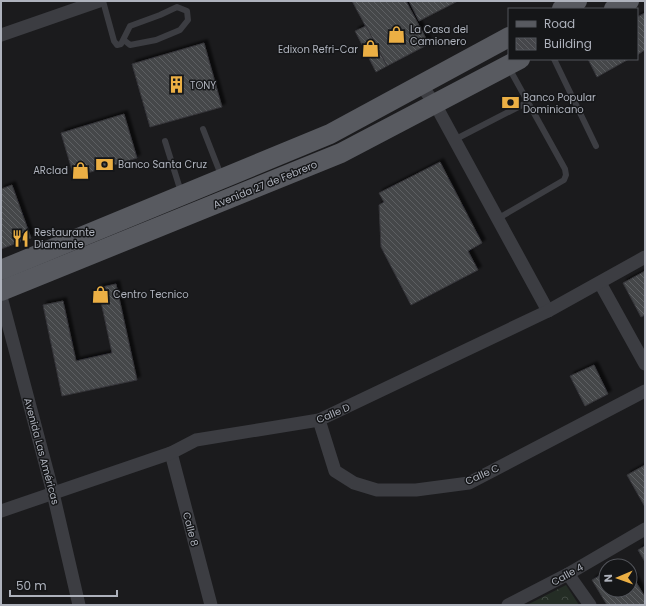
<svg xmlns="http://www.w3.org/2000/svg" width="646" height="606" font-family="Poppins,sans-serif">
	<defs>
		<pattern id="forest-crowns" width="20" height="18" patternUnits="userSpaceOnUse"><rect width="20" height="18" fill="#242d25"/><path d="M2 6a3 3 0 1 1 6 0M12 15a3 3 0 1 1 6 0" fill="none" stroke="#414943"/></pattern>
		<pattern id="building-back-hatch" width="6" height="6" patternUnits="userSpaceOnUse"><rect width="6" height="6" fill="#45464a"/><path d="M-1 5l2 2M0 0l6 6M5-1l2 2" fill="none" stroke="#5d5e62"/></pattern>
		<filter id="shadow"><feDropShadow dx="3.5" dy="-3.5" stdDeviation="1" flood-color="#0009"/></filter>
	</defs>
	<rect width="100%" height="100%" fill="#1b1b1d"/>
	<!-- forest -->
	<polygon fill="url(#forest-crowns)" points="566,585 579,605 527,605"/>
	<!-- building -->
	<g fill="url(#building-back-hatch)" stroke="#353539" filter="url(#shadow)">
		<polygon points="352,1 406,1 429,44 387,66"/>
		<polygon points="409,1 458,1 419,21"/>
		<polygon points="645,13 645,50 637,55 637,17"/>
		<polygon points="366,26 387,66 376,72 355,31"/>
		<polygon points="204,43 222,107 150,127 132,64"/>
		<polygon points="588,59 629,59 597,77"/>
		<polygon points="124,114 137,158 74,177 61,133"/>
		<polygon points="440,162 482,243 468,251 478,270 411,305 381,247 379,205 384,202 379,193"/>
		<polygon points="12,185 31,238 1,249 1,189"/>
		<polygon points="645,271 645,315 641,317 623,283"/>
		<polygon points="116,284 137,380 62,396 43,305 63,301 76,361 112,353 98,288"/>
		<polygon points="594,365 608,394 585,406 570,376"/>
		<polygon points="645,465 645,507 627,475"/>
		<polygon points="645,546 645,562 638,550"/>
		<polygon points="606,572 606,590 630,590 630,572 645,597 645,605 607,605 592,580"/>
	</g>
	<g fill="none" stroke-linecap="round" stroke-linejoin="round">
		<!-- lane -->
		<g stroke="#3c3d42" stroke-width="6">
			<polyline points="103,1 114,41 117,45 121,44 130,26 160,15 177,7 187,11 188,20 180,30 156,40 130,45 124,40"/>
			<polyline points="554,59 596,146"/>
			<polyline points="203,129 221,175"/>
			<polyline points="454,140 528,102"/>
			<polyline points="165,141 181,192"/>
			<polyline points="497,219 564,180 566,175 565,169 509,68"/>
		</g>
		<!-- street -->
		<g stroke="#3c3d42" stroke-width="13">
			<polyline points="1,35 99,1"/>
			<polyline points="421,85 435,104 548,311"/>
			<polyline points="600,283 645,364"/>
			<polyline points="1,297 53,493 79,605"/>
			<polyline points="319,420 335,471 354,483 377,490 416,490 469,483 645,391"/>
			<polyline points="171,453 211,605"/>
			<polyline points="1,511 171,453 196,440 319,420 548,311 645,257"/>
			<polyline points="568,574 590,605"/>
			<polyline points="508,605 568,574 645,529"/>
		</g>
		<!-- primary -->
		<g stroke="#585a60" stroke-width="20">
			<polyline points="562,9 577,1"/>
			<polyline points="614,9 629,1"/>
			<polyline points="1,270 330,134 509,37"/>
			<polyline points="1,291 341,153 520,59"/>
		</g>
	</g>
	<!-- icons -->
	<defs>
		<symbol id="shop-bare" viewBox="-9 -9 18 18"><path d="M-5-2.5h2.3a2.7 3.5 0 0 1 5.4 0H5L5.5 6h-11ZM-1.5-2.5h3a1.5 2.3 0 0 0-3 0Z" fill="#ebaf44" stroke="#151618" stroke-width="2.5" paint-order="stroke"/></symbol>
		<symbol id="building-bare" viewBox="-9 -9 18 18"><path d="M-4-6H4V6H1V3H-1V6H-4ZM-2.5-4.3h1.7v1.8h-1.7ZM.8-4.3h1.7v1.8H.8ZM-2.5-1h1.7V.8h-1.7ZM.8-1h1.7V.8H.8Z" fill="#ebaf44" stroke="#151618" stroke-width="2.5" paint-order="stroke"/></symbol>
		<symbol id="bank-bare" viewBox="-9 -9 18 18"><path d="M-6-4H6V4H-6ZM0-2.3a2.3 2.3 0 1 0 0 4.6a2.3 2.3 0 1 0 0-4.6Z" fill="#ebaf44" stroke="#151618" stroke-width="2.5" paint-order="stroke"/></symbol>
		<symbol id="restaurant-bare" viewBox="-9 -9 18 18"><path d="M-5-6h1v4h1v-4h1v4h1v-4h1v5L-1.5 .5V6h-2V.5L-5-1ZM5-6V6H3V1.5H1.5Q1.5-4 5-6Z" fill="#ebaf44" stroke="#151618" stroke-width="2.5" paint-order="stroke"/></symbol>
	</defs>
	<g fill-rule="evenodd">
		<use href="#shop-bare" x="384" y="22" width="25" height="25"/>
		<use href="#shop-bare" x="358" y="36" width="25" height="25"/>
		<use href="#building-bare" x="164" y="72" width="25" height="25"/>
		<use href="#bank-bare" x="498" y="90" width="25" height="25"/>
		<use href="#bank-bare" x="92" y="152" width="25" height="25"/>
		<use href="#shop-bare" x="68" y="158" width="25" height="25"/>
		<use href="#restaurant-bare" x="8" y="226" width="25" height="25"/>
		<use href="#shop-bare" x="88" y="282" width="25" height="25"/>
	</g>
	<g text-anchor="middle" stroke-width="3" stroke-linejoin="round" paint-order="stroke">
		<!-- poi labels -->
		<g font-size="10" fill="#aeb2bc" stroke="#151618" text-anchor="start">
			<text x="410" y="33">La Casa del<tspan x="410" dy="12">Camionero</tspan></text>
			<text x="358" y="53" text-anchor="end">Edixon Refri-Car</text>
			<text x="190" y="89">TONY</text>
			<text x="523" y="101">Banco Popular<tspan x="523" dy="12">Dominicano</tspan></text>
			<text x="118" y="168">Banco Santa Cruz</text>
			<text x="68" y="174" text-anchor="end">ARclad</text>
			<text x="34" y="236">Restaurante<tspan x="34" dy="12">Diamante</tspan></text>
			<text x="113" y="298">Centro Tecnico</text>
		</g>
		<!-- street labels -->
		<g font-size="10" fill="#aeb2bc" stroke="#151618">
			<text transform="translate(265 184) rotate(-22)" y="4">Avenida 27 de Febrero</text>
			<text transform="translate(333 413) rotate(-23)" y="4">Calle D</text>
			<text transform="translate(42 451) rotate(75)" y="4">Avenida Las Américas</text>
			<text transform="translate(482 474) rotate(-24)" y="4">Calle C</text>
			<text transform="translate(191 529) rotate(75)" y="4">Calle 8</text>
			<text transform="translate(567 574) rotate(-29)" y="4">Calle 4</text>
		</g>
	</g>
	<!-- border -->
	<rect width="646" height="606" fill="none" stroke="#aeb2bc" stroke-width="4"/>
	<!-- legend -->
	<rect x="508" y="8" width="130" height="52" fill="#151618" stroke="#52545a"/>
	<rect x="516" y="21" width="20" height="6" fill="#585a60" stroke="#52545a"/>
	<text x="544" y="28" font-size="12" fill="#aeb2bc">Road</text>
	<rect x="516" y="38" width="20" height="12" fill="url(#building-back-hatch)" stroke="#52545a"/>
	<text x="544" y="48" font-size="12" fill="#aeb2bc">Building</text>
	<!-- north arrow -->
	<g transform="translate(618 578) rotate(268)"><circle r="19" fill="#151618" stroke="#52545a"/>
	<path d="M0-3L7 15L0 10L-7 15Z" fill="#ebaf44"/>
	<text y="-6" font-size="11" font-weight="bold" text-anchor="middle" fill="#aeb2bc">N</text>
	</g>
	<!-- scale -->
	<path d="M10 590v6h107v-6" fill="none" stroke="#aeb2bc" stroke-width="2"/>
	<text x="16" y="590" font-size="12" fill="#aeb2bc" stroke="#151618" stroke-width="3" paint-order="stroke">50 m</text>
</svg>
